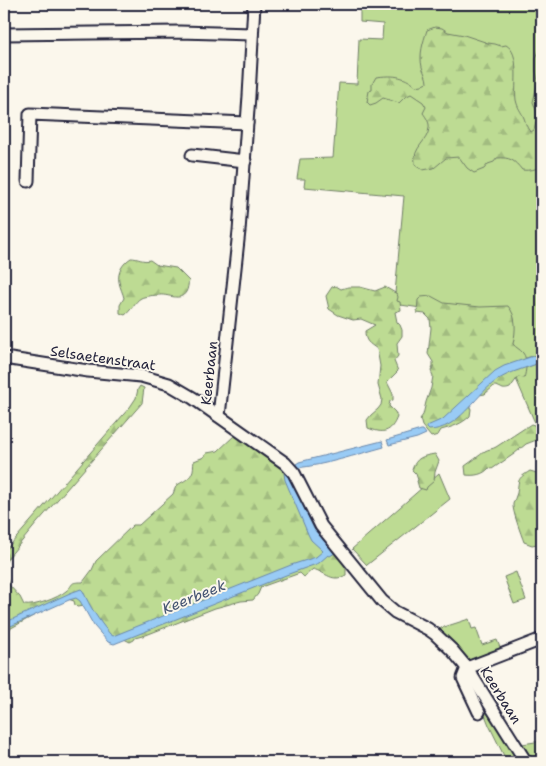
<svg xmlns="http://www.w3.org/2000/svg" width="546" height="766" font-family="'Shantell Sans',sans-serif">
	<defs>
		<pattern id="forest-firs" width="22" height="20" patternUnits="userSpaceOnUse" patternTransform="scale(1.25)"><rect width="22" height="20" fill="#bddb93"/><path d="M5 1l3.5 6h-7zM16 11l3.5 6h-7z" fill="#a2bc80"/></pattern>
	</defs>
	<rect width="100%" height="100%" fill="#fbf7ec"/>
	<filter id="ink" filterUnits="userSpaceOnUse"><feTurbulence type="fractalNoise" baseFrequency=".02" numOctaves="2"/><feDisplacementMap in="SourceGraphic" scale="10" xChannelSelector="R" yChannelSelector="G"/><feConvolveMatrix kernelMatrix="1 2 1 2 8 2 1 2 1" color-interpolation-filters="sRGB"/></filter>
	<g filter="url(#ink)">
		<!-- grass -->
		<g fill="#bddb93" stroke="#707e67">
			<polygon points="360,4 542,4 542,353 507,364 441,311 394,304 404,196 304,187 305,179 297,179 300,159 333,158 339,83 357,84 359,39 382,40 383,24 360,22"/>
			<polygon points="542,362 542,422 536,425 513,372"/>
			<polygon points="439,473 450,499 367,565 352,549"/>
			<polygon points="516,572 526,600 514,604 504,577"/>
			<polygon points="469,619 472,629 476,628 482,645 497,640 501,650 472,660 470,660 449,638 438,629"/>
			<polygon points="485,707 520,762 507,762 489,725 483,710"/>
			<polygon points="542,741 542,762 534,762 522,744"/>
		</g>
		<!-- forest -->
		<g fill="url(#forest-firs)" stroke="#707e67">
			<path d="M435,27L442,28L448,32L464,35L488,43L495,44L501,46L506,45C521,53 514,85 516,100C518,109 521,111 524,118C526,123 526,128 531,132L534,130L537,119L536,110L533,102L538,81L536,71V58L542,44V167C535,169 530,171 522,170C514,160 510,157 497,158L494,162L488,164L484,169L474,173L467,168L459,157L446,158L434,168L423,170L415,164C412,147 428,142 429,128C430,123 426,117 423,113L426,107L423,102L411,94L405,97L399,103L383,98L376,103L370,105L367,102L369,91L372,90V84L376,77C392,75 403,75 416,86L422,85L427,83C427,77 424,73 422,67C419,54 423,43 427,30Z"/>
			<path d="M131,258C138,258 143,262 150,260L157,265L176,268L189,281C188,284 188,289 186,292C180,302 169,294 160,295C155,295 145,296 141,298C135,301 131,311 125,315L120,313V305L124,298C123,293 120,288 119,282C117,272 123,263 131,258Z"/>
			<path d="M336,286L341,289L348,287H360L375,291L385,287L397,294L398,297L397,301L400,302L401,310L395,312L397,322L400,325L402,330V336L397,343L398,356L394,361L398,371L387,382L393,394V400L390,401L389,406L395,412L397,417C391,433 383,434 368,428L367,420L371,415L378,409L381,405L382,399L378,385L380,366L377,349C369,343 365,342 365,331L375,325L361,319L353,320L338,315L329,309L326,296L332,287Z"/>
			<path d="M431,296L444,303L480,307L508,306C517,316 516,331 513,344C516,348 520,349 523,353C528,359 526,372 524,378L518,377L510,388C508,389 503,390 501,388C498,387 498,386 494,386L485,394L479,395L469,405L471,409L470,416C462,424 452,427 441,430L438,435L431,437L422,426L420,419L423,415L426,402L431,388L433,376L431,371L433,367V362L428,354L431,328L430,319L425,314L417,313L418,300L421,297Z"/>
			<polygon points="140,386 144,388 142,403 37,523 8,558 4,565 4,552 130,407 136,398 138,389"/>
			<path d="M531,424L540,427L541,430V435L539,439L526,444L514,454L492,469L489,468C483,475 474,476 466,475L465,466C472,461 479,456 485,451C488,449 493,449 496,447C508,439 519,432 531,424Z"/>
			<path d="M235,435L283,466L288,471L316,529L346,565V575C332,583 327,573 313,569L304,577L300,573L261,587L258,594L253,600L241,601L215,608L146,635L135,638L134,640L130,642L124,639L111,637L85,606L77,607L75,605L74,601L68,599L53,605L4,632V613L9,608L8,602L4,594V569L9,585L20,597L24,605C34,607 58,598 66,591C75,584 68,582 83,582L92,570L96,561L133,525H139L173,494L176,486C181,482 189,480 192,473C194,469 193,466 194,461L204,457L207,453L218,451Z"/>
			<path d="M435,454L439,461L435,472L434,481L427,487L426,490L419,488L417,481L418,480L416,474L412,470C416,457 423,456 435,454Z"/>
			<path d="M530,471L537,473L542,484V543L532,545L524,542C521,534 512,510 513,504C514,500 516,497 517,493C519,479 517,479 530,471Z"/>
		</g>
		<!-- water -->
		<g fill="#99cbf5" stroke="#6987ab">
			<path d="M542,353V362C527,368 510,371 496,381C473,397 460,429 429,430L427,428V426L443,419L495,371L504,366Z"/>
			<polygon points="421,430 423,430 426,434 417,438 389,445 387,440"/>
			<path d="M382,441L384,447C355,455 326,465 296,468V464L299,462Z"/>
			<path d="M286,471H288L314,529L335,553L330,556L328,555L319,563L286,575L114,644L108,642L94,626L80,601L76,598L69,600L4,629V623L70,593L81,589L83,591C90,607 99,621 110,634L113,636L291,565L316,557L323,551L311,540L308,534L285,480L284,473Z"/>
		</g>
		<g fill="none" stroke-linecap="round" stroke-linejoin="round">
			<defs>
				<g id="minor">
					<polyline points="4,34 180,32 252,34"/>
					<polyline points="192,155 245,161"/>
					<polyline points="28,181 30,114 247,123"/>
					<polyline points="4,358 88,371 141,376 169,384 193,398 285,463 294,473 321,526 382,601 395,612 428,629 435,634 452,650 467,668 526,762"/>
					<polyline points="219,416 239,231 249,96 254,4"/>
					<polyline points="467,668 542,639"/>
					<polyline points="467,668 463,678 479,712"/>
				</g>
			</defs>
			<!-- minor casing -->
			<use href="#minor" stroke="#22223b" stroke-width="15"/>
			<!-- minor -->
			<use href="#minor" stroke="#fbf7ec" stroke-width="11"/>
		</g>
	</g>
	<g text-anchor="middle" stroke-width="4" stroke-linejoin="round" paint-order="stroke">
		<!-- street labels -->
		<g font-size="14" fill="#22223b" stroke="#fbf7ec">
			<text transform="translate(103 358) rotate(8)" y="5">Selsaetenstraat</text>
			<text transform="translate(209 373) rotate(-84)" y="5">Keerbaan</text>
			<text transform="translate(501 695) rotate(58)" y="5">Keerbaan</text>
		</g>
		<!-- water labels -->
		<g font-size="15" font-style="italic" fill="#465573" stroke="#fbf7ec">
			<text transform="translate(194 597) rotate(-22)" y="5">Keerbeek</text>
		</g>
	</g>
	<!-- margin -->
	<rect width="546" height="766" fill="none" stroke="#fbf7ec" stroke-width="20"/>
	<rect x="10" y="10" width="526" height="746" fill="none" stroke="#22223b" stroke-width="2" filter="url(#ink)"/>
</svg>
